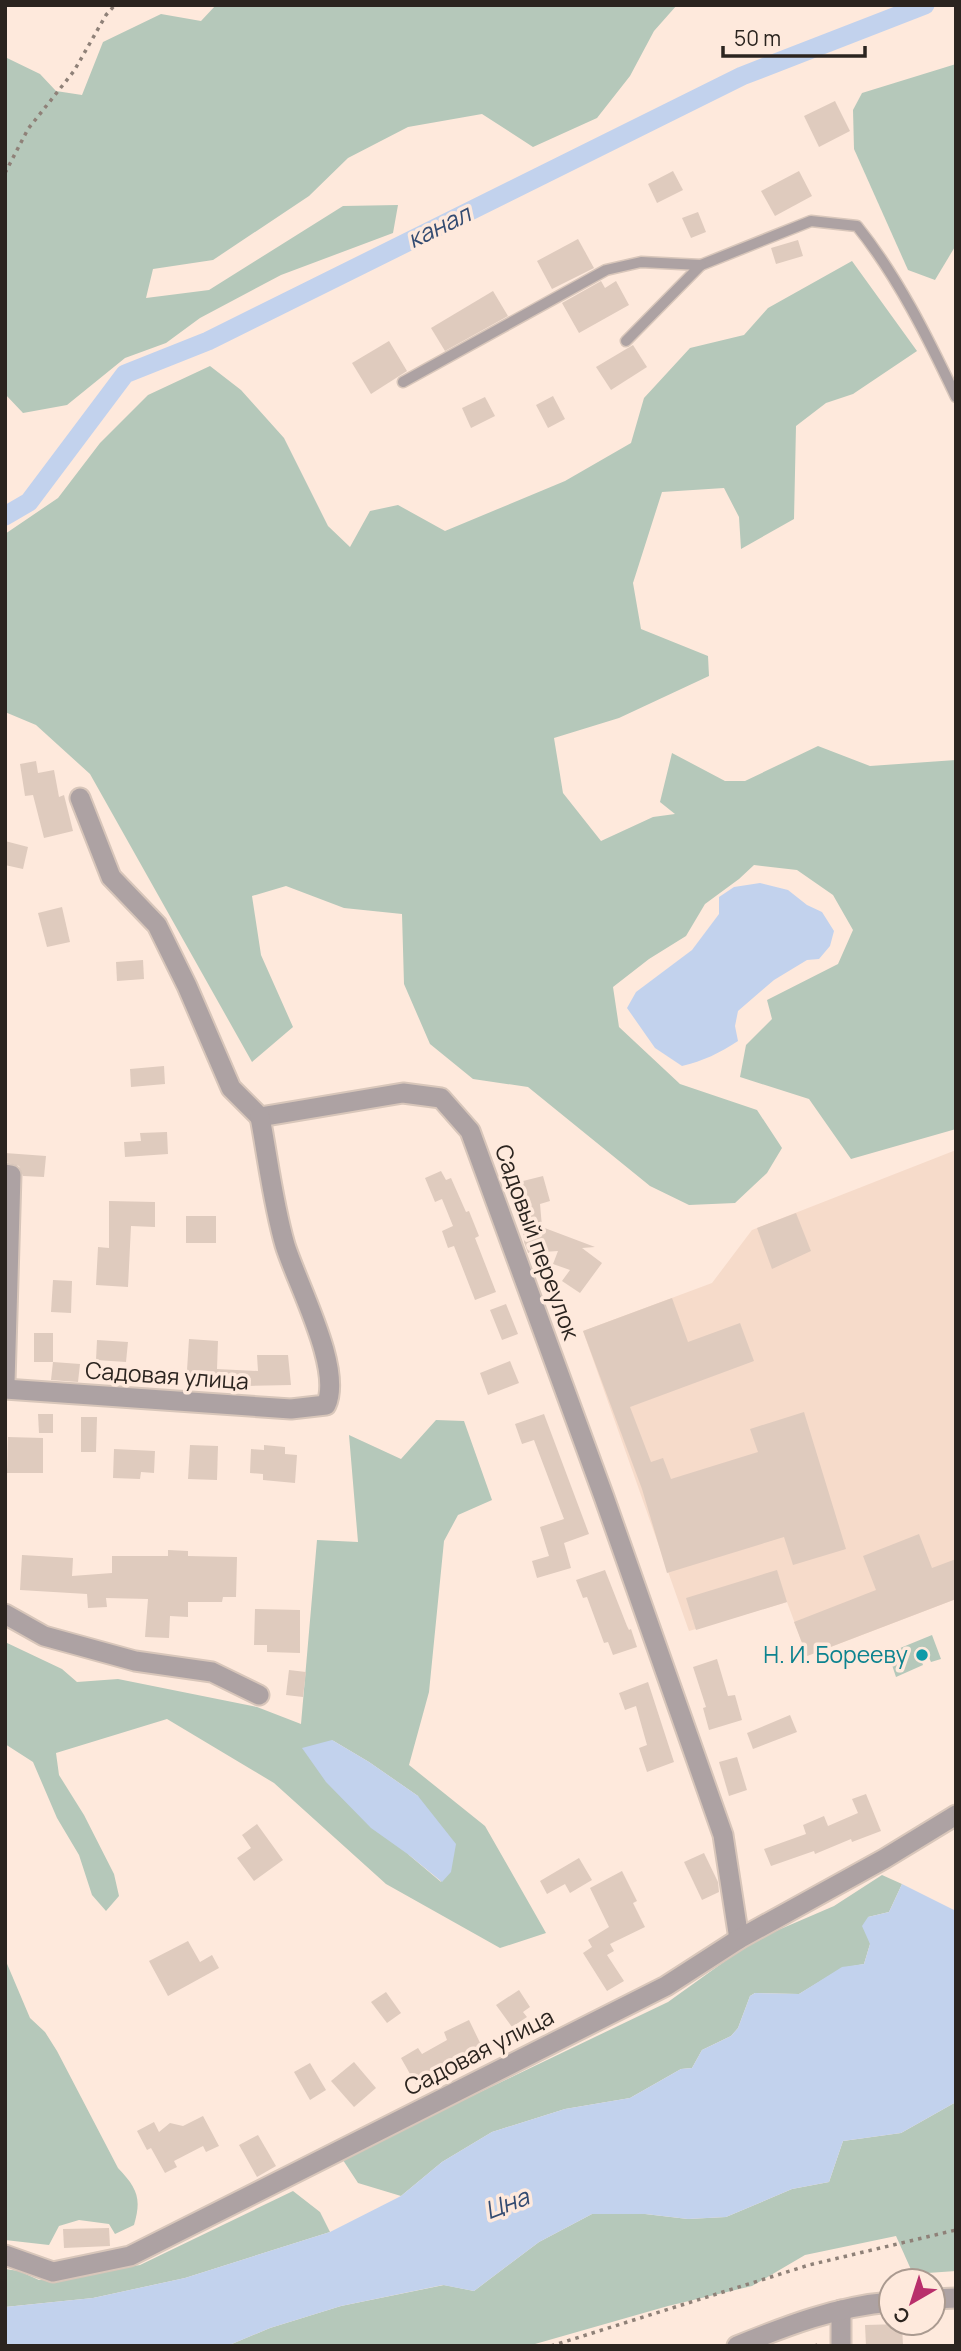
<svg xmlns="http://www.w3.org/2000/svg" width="961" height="2351" font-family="Manrope,sans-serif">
	<rect width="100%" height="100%" fill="#fee9dc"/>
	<!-- built -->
	<polygon fill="#f6dbca" points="956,1150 956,1599 807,1656 787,1602 689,1631 583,1331 712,1283 752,1230"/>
	<!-- green -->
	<g fill="#b5c8ba" fill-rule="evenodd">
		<polygon points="216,5 677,5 654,31 630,76 597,118 533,147 482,114 408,127 348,158 309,196 213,260 153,269 146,298 209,290 343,206 398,205 393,233 281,275 200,318 166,343 125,358 67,405 23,413 5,394 5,48 7,58 40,74 56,91 82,95 103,42 161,14 201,21"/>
		<polygon points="956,64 956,245 935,280 908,270 854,149 853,110 862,93"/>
		<polygon points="852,261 917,351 853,394 826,403 796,426 794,519 741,549 739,517 724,488 662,492 633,583 641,629 708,656 709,676 619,718 554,738 563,793 601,841 653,817 675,814 660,802 672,753 725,781 745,781 818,746 870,766 956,760 956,1129 851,1159 809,1099 740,1077 746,1045 772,1019 767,1000 838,964 853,930 833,895 797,870 754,865 739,879 705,904 686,936 649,959 613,987 619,1027 680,1084 757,1110 782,1148 767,1173 735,1203 689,1205 650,1186 528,1087 473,1079 430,1044 404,984 402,914 344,908 286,886 252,896 261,955 293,1027 252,1062 90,774 36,725 5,712 5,534 58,498 100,443 148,395 210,366 241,390 284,438 328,526 350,547 370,511 398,505 445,531 565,481 631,443 644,398 690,348 744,335 768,308"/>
		<path d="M436,1420L464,1421L492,1500L458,1515L444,1541L429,1692L409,1765L485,1826L546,1933L500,1948L386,1884L274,1783L167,1719L56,1753L59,1775L84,1815L114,1874L119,1896L106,1911L92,1895L79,1855L57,1818L33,1762L5,1744V1642L62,1669L77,1682L118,1679L257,1707L301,1724L317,1540L358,1542L349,1435L401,1459ZM332,1740L369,1762L418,1796L441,1882L409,1855Z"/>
		<polygon points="932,1635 941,1659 931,1662 925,1649 918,1652 923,1665 896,1677 888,1653"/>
		<polygon points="882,1875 902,1884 889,1912 868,1917 870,1944 864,1964 842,1968 799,1994 755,1993 750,1996 738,2028 731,2036 702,2050 692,2068 681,2069 630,2098 565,2109 492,2132 442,2162 401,2196 358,2183 341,2157 380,2140 668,2002 753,1941 834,1906"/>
		<path d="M5,1959L30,2018L45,2032L57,2051L118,2168C137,2188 142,2198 134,2225L115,2234L109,2224L79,2220L59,2226L49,2245L5,2240Z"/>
		<polygon points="956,2102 956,2271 913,2274 896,2236 805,2255 752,2286 668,2306 528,2346 227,2346 270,2328 341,2306 444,2285 474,2291 539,2242 592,2214 645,2214 688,2219 726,2217 792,2189 829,2182 843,2141 901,2133"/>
		<polygon points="293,2191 320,2212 330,2232 185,2278 93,2298 5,2307 5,2269 19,2271 39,2280 140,2265"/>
	</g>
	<!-- water -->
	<g fill="#c2d2ed">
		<path d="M760,883L788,890L807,905L822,912L834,931L830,946L819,959L807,960L774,980L738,1011L735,1026L738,1041C720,1053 703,1061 682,1066L655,1048L627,1008L636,992L692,950L719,914V897L734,887Z"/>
		<polygon points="332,1740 369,1762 418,1796 456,1844 451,1872 442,1882 409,1855 371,1828 326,1782 302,1748"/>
		<polygon points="902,1884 956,1911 956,2102 901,2133 843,2141 829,2182 792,2189 726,2217 688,2219 645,2214 592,2214 539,2242 474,2291 443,2285 341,2306 270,2328 227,2346 5,2346 5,2307 93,2298 185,2278 330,2232 401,2196 442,2162 492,2132 565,2109 630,2098 681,2069 692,2068 702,2050 731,2036 738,2028 750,1996 755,1993 799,1994 842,1967 864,1964 870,1944 862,1926 868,1917 889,1912"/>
	</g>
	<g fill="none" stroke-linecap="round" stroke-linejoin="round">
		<!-- canal -->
		<polyline stroke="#c2d2ed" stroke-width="19" points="5,516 29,502 125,374 208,341 742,76 925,5"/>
	</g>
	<!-- building -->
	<g fill="#dfcbbe">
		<polygon points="835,101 850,131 819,147 804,116"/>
		<polygon points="673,171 683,190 657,203 648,184"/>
		<polygon points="799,171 812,196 775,216 761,191"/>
		<polygon points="698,212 706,232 691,238 682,218"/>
		<polygon points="578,239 594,268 552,289 537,261"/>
		<polygon points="798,240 803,256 776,264 771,248"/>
		<polygon points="601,281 605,288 616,281 629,305 579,333 562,303"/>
		<polygon points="493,291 508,316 445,351 431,328"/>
		<polygon points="389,341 407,371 371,394 352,363"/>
		<polygon points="633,345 647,367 611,390 596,367"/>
		<polygon points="553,396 565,419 548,428 536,405"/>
		<polygon points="485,397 495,416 471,428 462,408"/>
		<polygon points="36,761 38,773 54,770 59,797 64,795 73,831 44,838 33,795 25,796 20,764"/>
		<polygon points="5,841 28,847 23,869 5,865"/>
		<polygon points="62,907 70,942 47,947 38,913"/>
		<polygon points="143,960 144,979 117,981 116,962"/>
		<polygon points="164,1066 165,1084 131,1087 130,1069"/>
		<polygon points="167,1132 168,1154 125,1157 124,1142 141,1141 140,1133"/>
		<polygon points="5,1153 46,1156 44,1177 23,1176 19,1166 5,1162"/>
		<polygon points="441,1171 446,1180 451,1178 466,1212 469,1211 479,1236 475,1238 496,1292 475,1300 454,1246 448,1248 442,1231 453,1226 442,1199 435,1202 425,1178"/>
		<polygon points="543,1176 550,1201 540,1204 542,1227 595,1247 582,1248 602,1263 580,1293 562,1281 570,1270 553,1264 558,1251 528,1253 524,1242 521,1208 517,1191 521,1190 519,1182"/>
		<polygon points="109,1201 155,1202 155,1227 131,1226 128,1287 96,1285 98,1247 109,1248"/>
		<polygon points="796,1213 811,1251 772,1269 757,1228"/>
		<rect x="186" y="1216" width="30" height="27"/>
		<polygon points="53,1280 72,1281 71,1313 51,1312"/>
		<polygon points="672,1298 688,1342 740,1323 754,1361 630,1407 651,1462 663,1458 671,1479 758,1452 750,1429 804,1412 846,1549 793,1565 784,1537 667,1573 642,1489 583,1331"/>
		<polygon points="506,1304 518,1334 502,1340 490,1310"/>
		<rect x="34" y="1333" width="19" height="29"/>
		<polygon points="189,1339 218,1341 217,1369 258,1371 257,1355 288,1355 291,1385 248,1386 248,1389 186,1386"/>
		<polygon points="97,1340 128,1342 126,1362 96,1360"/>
		<polygon points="510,1361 519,1383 488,1395 480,1373"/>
		<polygon points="53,1362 80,1364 78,1382 51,1380"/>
		<polygon points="38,1414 53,1414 53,1433 39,1433"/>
		<polygon points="544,1414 589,1534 564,1543 571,1568 537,1578 532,1561 549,1556 540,1527 564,1519 534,1440 522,1444 515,1424"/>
		<polygon points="81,1417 97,1417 96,1452 81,1452"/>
		<polygon points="8,1437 43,1438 43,1473 7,1473"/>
		<polygon points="190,1445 218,1446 217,1480 188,1479"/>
		<polygon points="264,1445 285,1447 285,1454 297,1455 295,1483 263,1480 263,1474 250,1473 251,1449 264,1450"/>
		<polygon points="114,1449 155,1451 154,1473 141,1472 140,1479 113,1478"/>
		<polygon points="919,1534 932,1568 956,1559 956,1599 807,1656 794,1622 876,1590 863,1556"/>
		<polygon points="168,1550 188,1551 188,1556 237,1557 236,1597 223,1597 222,1602 188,1602 188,1617 170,1616 169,1638 145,1637 148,1599 106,1598 107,1607 88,1608 87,1594 20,1590 22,1555 73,1558 72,1576 112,1573 112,1556 168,1556"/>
		<polygon points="605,1570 627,1626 629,1630 631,1629 637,1647 613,1655 608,1642 604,1643 587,1597 583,1598 576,1580"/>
		<polygon points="777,1570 787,1602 696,1630 686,1598"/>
		<polygon points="255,1609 300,1610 300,1653 267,1652 267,1645 254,1645"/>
		<polygon points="717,1659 728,1696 735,1695 742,1720 709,1730 703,1708 706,1707 693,1667"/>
		<polygon points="289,1670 306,1672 303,1697 286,1695"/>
		<polygon points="648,1682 674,1762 647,1772 639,1748 647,1745 636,1706 625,1710 619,1693"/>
		<polygon points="790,1715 797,1732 753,1749 747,1733"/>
		<polygon points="737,1757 747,1790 729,1796 719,1762"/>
		<polygon points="866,1794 881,1831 852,1842 851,1839 815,1854 814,1851 771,1866 764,1849 806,1834 803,1825 824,1816 828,1826 858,1813 852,1799"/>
		<polygon points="257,1824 283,1860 254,1881 237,1858 251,1848 242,1835"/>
		<polygon points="704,1853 718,1882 719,1892 702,1900 684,1862"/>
		<polygon points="579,1858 592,1880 570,1893 565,1884 547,1894 540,1881"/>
		<polygon points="622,1871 637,1901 633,1903 645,1927 610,1944 614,1951 607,1955 624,1981 607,1991 583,1953 592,1947 588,1940 609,1927 590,1888"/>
		<polygon points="188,1941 200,1962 212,1955 219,1968 168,1996 149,1961"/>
		<polygon points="519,1990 530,2007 523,2012 527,2017 512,2027 496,2005"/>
		<polygon points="386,1992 401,2013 387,2023 371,2002"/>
		<polygon points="469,2020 484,2051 444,2071 445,2073 418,2088 401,2058 418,2048 422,2054 447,2040 444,2032"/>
		<polygon points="354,2062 376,2088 354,2107 331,2081"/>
		<polygon points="310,2063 326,2090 310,2100 294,2072"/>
		<polygon points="203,2116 219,2146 206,2152 203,2146 174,2161 177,2167 165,2173 151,2148 147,2150 137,2131 154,2122 159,2132 170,2123 183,2126"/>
		<polygon points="258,2135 276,2166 257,2177 239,2145"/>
		<polygon points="109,2228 110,2246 64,2248 63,2229"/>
		<polygon points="902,2324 903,2346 866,2346 865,2325"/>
	</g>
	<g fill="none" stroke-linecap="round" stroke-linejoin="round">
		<defs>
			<g id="lane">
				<path d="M701,265L811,221L857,226C898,277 928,338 956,397"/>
				<polyline points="403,382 606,270 641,262 701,265 626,341"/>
			</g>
			<g id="street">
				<polyline points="80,798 111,877 157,925 187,986 231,1088 260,1117 403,1093 441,1098 470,1131 604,1497 723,1835 739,1939"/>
				<polyline points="5,1174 11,1175 5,1383"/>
				<path d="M5,1389L291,1409L326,1405C343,1369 297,1284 285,1245C273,1204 268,1159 260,1117"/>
				<polyline points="5,1614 44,1636 135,1661 212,1672 259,1695"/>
				<polyline points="5,2255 53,2272 130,2256 666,1986 739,1939 884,1859 956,1815"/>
				<polyline points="933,2299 956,2298"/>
				<polyline points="841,2310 841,2346"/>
				<path d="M737,2346C786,2326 838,2306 891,2302"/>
			</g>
		</defs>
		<!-- lane casing -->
		<use href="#lane" stroke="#d8c6ba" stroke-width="13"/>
		<!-- street casing -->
		<use href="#street" stroke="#d8c6ba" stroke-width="23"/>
		<!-- path -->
		<g stroke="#8f8178" stroke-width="3.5" stroke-dasharray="3.5 5" stroke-linecap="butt">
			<polyline points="5,173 28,129 74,71 106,15 115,5"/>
			<polyline points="551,2346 809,2265 956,2230"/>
			<polyline points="814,2346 822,2344"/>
		</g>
		<!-- lane -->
		<use href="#lane" stroke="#ada2a3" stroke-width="10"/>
		<!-- street -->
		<use href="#street" stroke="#ada2a3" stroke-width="19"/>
	</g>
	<!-- markers -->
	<circle fill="#0f9aa8" stroke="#fee9dc" stroke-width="2.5" cx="922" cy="1655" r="7"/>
	<g text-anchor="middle" stroke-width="7" stroke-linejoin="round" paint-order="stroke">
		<!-- street labels -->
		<g font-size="23" fill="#2b241f" stroke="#fee9dc">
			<text transform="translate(537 1242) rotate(70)" y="8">Садовый переулок</text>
			<text transform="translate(167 1376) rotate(4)" y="8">Садовая улица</text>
			<text transform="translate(479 2052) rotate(-27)" y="8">Садовая улица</text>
		</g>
		<!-- culture labels -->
		<g font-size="23" fill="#0d838f" stroke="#fee9dc" text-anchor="end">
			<text x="908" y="1663">Н. И. Борееву</text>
		</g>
		<!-- water labels -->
		<g font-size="24" font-style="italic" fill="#334b71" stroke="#fee9dc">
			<text transform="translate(439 227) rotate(-26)" y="8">канал</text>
			<text transform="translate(507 2204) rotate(-21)" y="8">Цна</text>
		</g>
	</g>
	<!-- border -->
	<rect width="961" height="2351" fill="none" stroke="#2b241f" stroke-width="14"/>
	<!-- north arrow -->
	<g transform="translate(912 2302) rotate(219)"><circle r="33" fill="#fee9dc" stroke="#aa9a90" stroke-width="2"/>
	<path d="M0-5L12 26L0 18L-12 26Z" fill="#b82f6b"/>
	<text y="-10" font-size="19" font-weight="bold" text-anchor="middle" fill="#2b241f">С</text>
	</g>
	<!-- scale -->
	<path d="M723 46v10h142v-10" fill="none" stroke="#2b241f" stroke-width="3.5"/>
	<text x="734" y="46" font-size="21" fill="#2b241f" stroke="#fee9dc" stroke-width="5" paint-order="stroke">50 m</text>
</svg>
